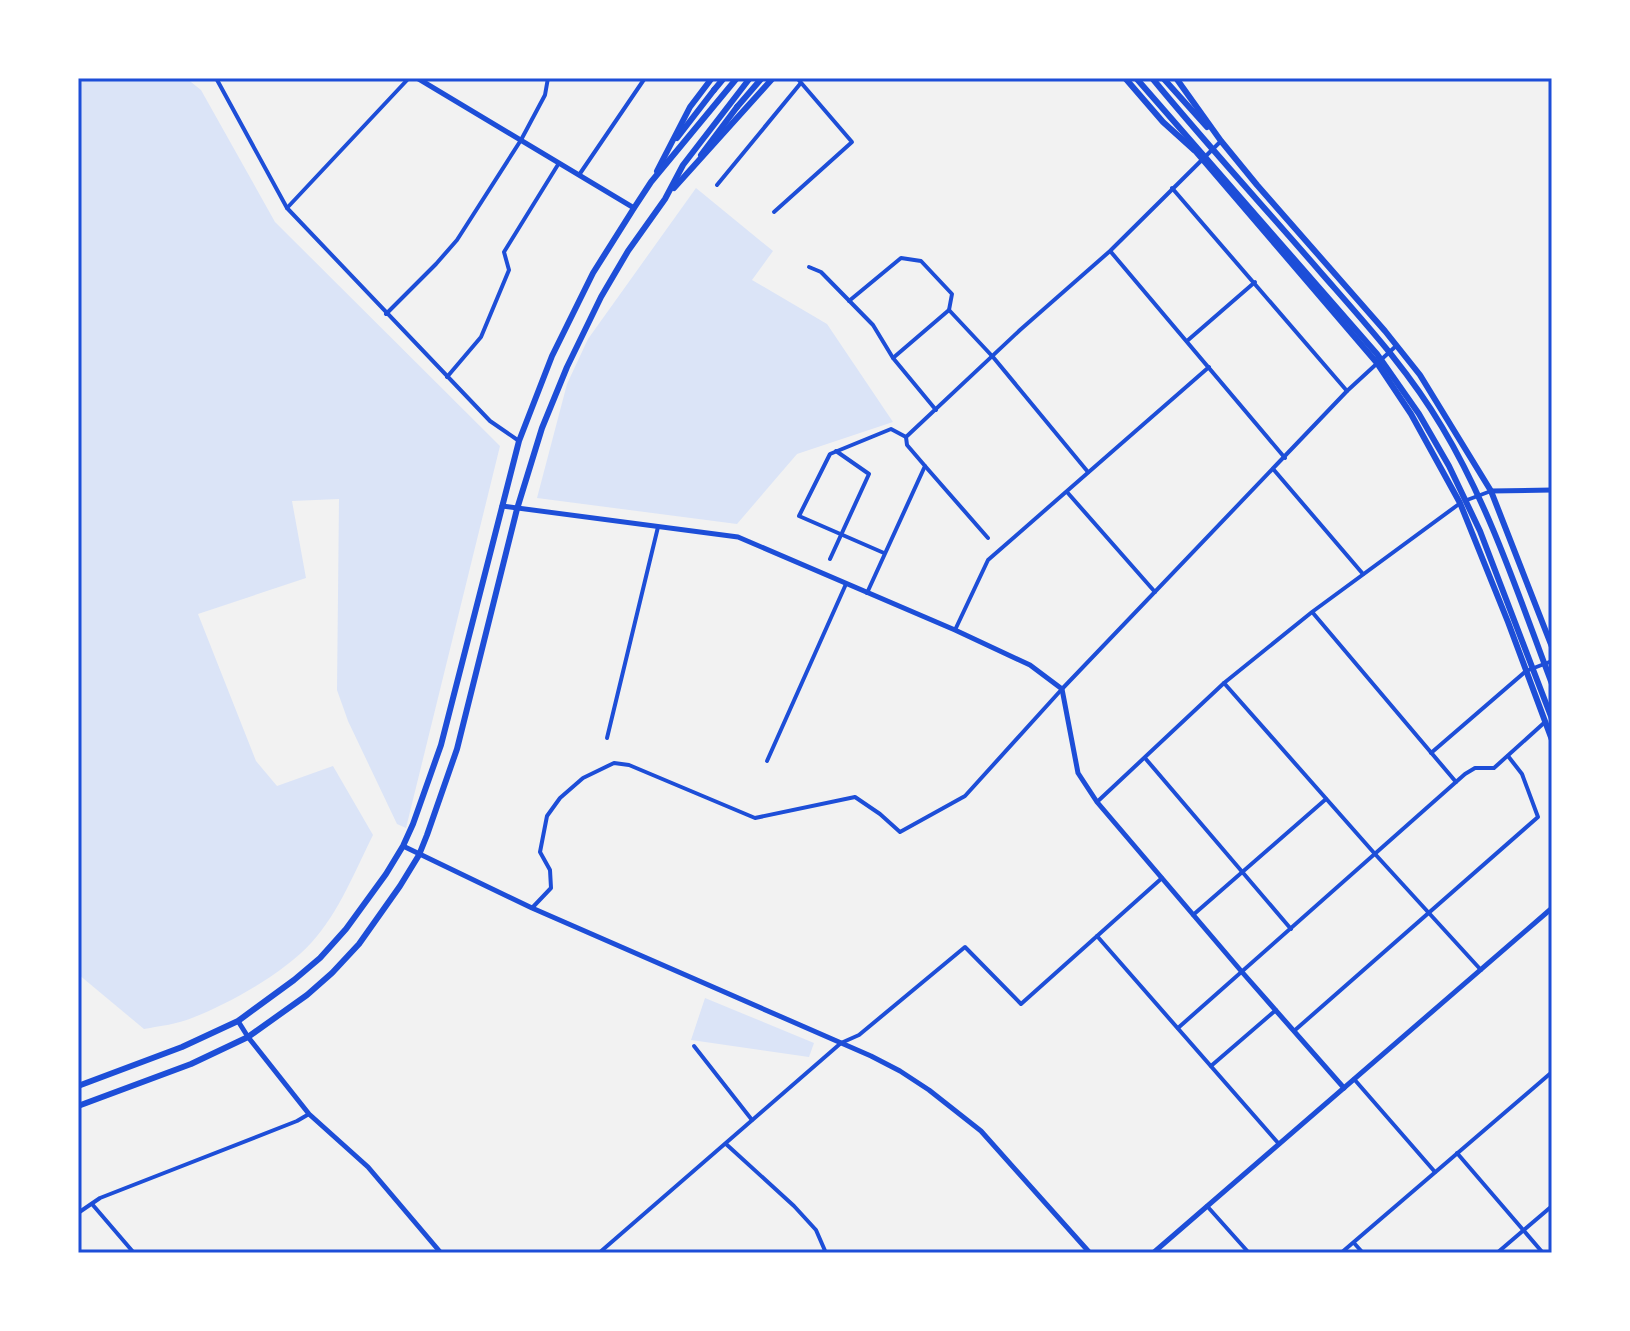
<svg xmlns="http://www.w3.org/2000/svg" width="1630" height="1331" font-family="Overpass,sans-serif">
	<rect width="100%" height="100%" fill="#f2f2f2"/>
	<!-- green -->
	<g fill="#dbe4f7">
		<path d="M78,78H186L201,90L275,222L500,446L406,828L397,824L348,721L337,690L339,499L292,501L306,578L198,614L256,761L277,786L333,766L373,835C355,871 339,912 312,942C284,973 231,1003 192,1018C178,1024 160,1026 144,1029L78,974Z"/>
		<polygon points="696,188 773,251 752,280 827,324 893,422 797,454 737,524 537,498 567,384 588,339"/>
		<polygon points="705,998 814,1043 809,1057 691,1040"/>
	</g>
	<g fill="none" stroke-linecap="round" stroke-linejoin="round">
		<!-- minor -->
		<g stroke="#1d4ed8" stroke-width="4">
			<polyline points="216,78 287,208 490,421 519,441"/>
			<polyline points="579,175 645,78"/>
			<polyline points="717,185 800,84"/>
			<polyline points="1172,188 1347,391"/>
			<polyline points="287,208 409,78"/>
			<polyline points="774,212 852,142 797,78"/>
			<polyline points="1111,252 1285,458"/>
			<polyline points="809,267 821,272 873,325 893,358 936,410"/>
			<polyline points="849,301 901,258 921,261 952,294 949,310 893,358"/>
			<polyline points="949,310 993,357 1088,472"/>
			<polyline points="386,314 436,264 457,240 521,140 545,95 548,78"/>
			<polyline points="1187,341 1255,282"/>
			<polyline points="447,377 481,337 509,270 504,252 559,163"/>
			<polyline points="925,466 988,538"/>
			<polyline points="1274,470 1363,574"/>
			<polyline points="1067,492 1155,592"/>
			<polyline points="1467,500 1491,491"/>
			<polyline points="884,553 799,516 830,454 891,429 906,437"/>
			<polyline points="830,559 869,474 836,451"/>
			<polyline points="867,593 925,466 907,445 906,437 1020,330 1110,251 1221,141"/>
			<polyline points="1313,613 1456,782"/>
			<polyline points="955,630 988,560 1209,367"/>
			<polyline points="1224,683 1375,854 1481,970"/>
			<polyline points="607,738 658,527"/>
			<polyline points="1431,753 1526,671 1552,661"/>
			<polyline points="1145,758 1291,929"/>
			<polyline points="767,761 846,584"/>
			<polyline points="1097,802 1224,683 1312,612 1459,504"/>
			<polyline points="532,908 551,888 550,870 540,852 547,816 560,798 583,778 614,763 629,765 755,818 855,797 880,814 900,832 965,796 1062,689 1347,391 1396,346"/>
			<polyline points="1193,915 1326,799"/>
			<polyline points="1097,936 1279,1144"/>
			<polyline points="1178,1028 1465,774 1475,768 1494,768 1545,722"/>
			<polyline points="1294,1031 1538,817 1522,774 1508,756"/>
			<polyline points="694,1046 752,1120"/>
			<polyline points="1211,1066 1276,1010"/>
			<polyline points="1354,1079 1435,1172"/>
			<polyline points="726,1144 794,1206 816,1230 826,1253"/>
			<polyline points="1457,1153 1543,1253"/>
			<polyline points="92,1204 134,1253"/>
			<polyline points="1207,1206 1249,1253"/>
			<polyline points="78,1213 100,1198 297,1121 309,1114"/>
			<polyline points="1354,1243 1363,1253"/>
			<polyline points="599,1253 841,1043 859,1035 965,947 1021,1004 1162,878"/>
			<polyline points="1341,1253 1552,1072"/>
			<polyline points="1497,1253 1552,1206"/>
		</g>
		<!-- tertiary -->
		<g stroke="#1d4ed8" stroke-width="5">
			<polyline points="417,78 634,208"/>
			<polyline points="1491,491 1552,490"/>
			<polyline points="502,506 738,537 955,630 1030,665 1062,689 1078,773 1097,802 1242,972 1344,1088"/>
			<polyline points="1153,1253 1552,908"/>
		</g>
		<!-- secondary -->
		<g stroke="#1d4ed8" stroke-width="5">
			<polyline points="403,846 532,908 871,1056 900,1071 929,1090 981,1131 1090,1253"/>
			<polyline points="238,1021 248,1037 309,1114 368,1167 441,1253"/>
		</g>
		<!-- primary -->
		<g stroke="#1d4ed8" stroke-width="6">
			<polyline points="1163,78 1207,127"/>
			<polyline points="1176,78 1221,141 1257,185 1385,331 1420,375 1491,491 1552,647"/>
			<polyline points="677,138 714,90"/>
			<polyline points="1192,147 1377,363 1411,414 1460,503 1508,622 1552,740"/>
			<polyline points="701,155 737,107"/>
			<polyline points="657,171 690,107 712,78"/>
			<polyline points="674,188 773,78"/>
			<polyline points="78,1086 182,1047 238,1021 294,980 320,958 346,929 386,874 403,846 413,824 441,745 519,441 552,356 593,273 634,208 651,182 737,78"/>
			<polyline points="78,1106 191,1064 248,1037 307,995 332,973 359,944 400,886 419,855 427,835 457,749 517,509 542,428 567,367 601,297 628,251 665,199 683,165 750,78"/>
		</g>
		<!-- trunk -->
		<g stroke="#1d4ed8" stroke-width="6">
			<polyline points="1125,78 1163,122 1194,150"/>
			<polyline points="1136,78 1377,354 1419,414 1449,466 1480,531 1552,719"/>
			<path d="M1152,78C1207,145 1266,209 1323,275C1366,324 1409,371 1442,427C1490,507 1519,597 1552,684"/>
			<polyline points="714,90 724,78"/>
			<polyline points="737,107 762,78"/>
		</g>
	</g>
	<!-- border -->
	<rect width="1630" height="1331" fill="none" stroke="#ffffff" stroke-width="160"/>
	<rect x="80" y="80" width="1470" height="1171" fill="none" stroke="#1d4ed8" stroke-width="3"/>
</svg>
